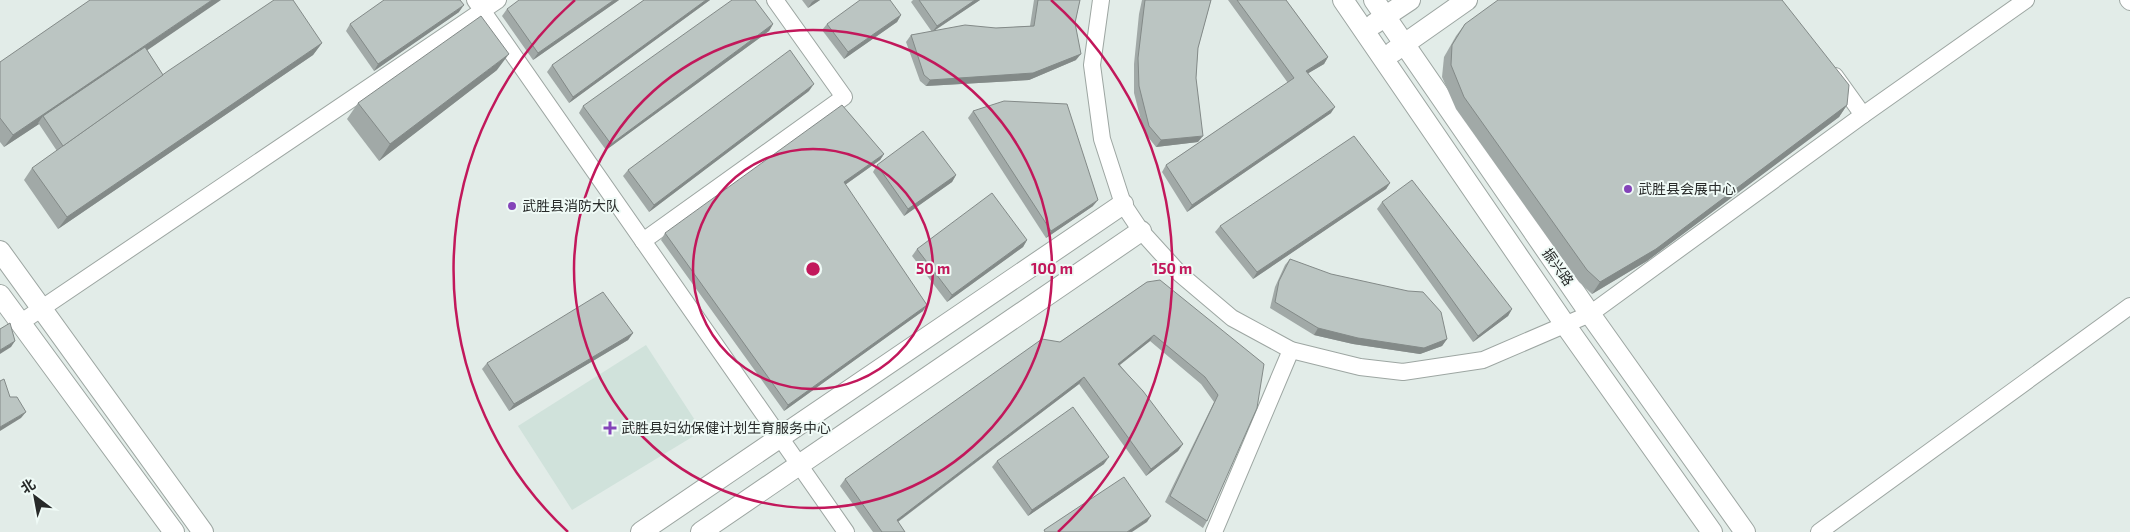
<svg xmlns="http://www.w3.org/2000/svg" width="2130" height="532" font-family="'Exo 2','Noto Sans SC',sans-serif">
	<rect width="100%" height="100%" fill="#e2ece8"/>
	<!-- built -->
	<polygon fill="#d0e2db" points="646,345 702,431 572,510 518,426"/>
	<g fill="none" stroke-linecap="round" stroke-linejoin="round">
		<defs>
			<g id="minor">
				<polyline points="475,0 846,532"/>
				<polyline points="1101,0 1092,65 1102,139 1123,204 1141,231 1180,274 1232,318 1291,350 1360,367 1403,372 1483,360 1590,314 1863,115 2026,0"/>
				<polyline points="2128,0 2130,2"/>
				<polyline points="1835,76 1863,115"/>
				<polyline points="643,241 844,97 775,0"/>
				<polyline points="20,323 498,0"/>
				<polyline points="1214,532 1291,350"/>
				<polyline points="1819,532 2130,306"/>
			</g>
			<g id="major">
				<polyline points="1343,0 1566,326 1712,532"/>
				<polyline points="1374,0 1590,314 1745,532"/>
				<polyline points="1374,24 1410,0"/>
				<polyline points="1393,52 1467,0"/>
				<polyline points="0,251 203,532"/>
				<polyline points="0,295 174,532"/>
				<polyline points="641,532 1123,204"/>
				<polyline points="701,532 1141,231"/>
			</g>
		</defs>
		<!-- minor casing -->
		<use href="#minor" stroke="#9da6a2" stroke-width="18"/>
		<!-- major casing -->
		<use href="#major" stroke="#9da6a2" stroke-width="22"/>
		<!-- minor -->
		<use href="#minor" stroke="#fff" stroke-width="16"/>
		<!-- major -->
		<use href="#major" stroke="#fff" stroke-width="20"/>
	</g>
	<!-- wall -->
	<g fill="#a1a9a7">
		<polygon points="619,0 533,60 502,16 507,9"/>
		<polygon points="644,0 710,0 569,103 547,72 552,65"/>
		<polygon points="802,0 820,0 808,8"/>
		<polygon points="913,0 980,0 934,31 1030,26 1034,0 1080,0 1075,23 1076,60 1029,80 926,86 920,81 906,42 911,35 932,32 911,2"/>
		<polygon points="1142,0 1211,0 1198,48 1196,78 1198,142 1156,147 1144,132 1134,93 1134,64 1139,14"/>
		<polygon points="1228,0 1286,0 1328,57 1324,64 1308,73 1331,113 1187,212 1162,172 1166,165 1288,83"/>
		<polygon points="459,12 374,71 346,31 350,24"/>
		<polygon points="901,15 897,22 844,59 822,30 827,24"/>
		<polygon points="773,24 769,31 606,150 579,113 583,106"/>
		<polygon points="1465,24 1847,105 1839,117 1647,261 1592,294 1579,282 1456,109 1442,77 1444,57 1456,36"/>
		<polygon points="322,43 313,55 58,229 24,180 32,168 57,151 39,124 4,147 0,142 0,62 147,50 163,75"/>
		<polygon points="497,70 379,161 347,119 358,103"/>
		<polygon points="809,91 649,212 623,176 628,170"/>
		<polygon points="973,111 1093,206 1046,238 968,118"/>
		<polygon points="884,154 880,160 845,185 923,311 784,411 661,240 665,233"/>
		<polygon points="877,165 956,175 952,182 904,216 873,172"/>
		<polygon points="1390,183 1386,189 1253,279 1215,232 1220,226"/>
		<polygon points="1382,202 1512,309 1508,316 1473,342 1377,209"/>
		<polygon points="1027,240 1023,247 947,302 912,256 917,249"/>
		<polygon points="1290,259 1447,339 1442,346 1420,354 1353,344 1314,335 1270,308 1275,287 1285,265"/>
		<polygon points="1147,282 1264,364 1207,521 1203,528 1165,502 1214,402 1201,384 1150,341 1120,365 1183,444 1178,451 1146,476 1079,384 898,522 905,532 873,532 840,486 845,479 1060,342"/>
		<polygon points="633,333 628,340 509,411 482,369 487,363"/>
		<polygon points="997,461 1104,464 1028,516 992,467"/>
	</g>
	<!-- shaded-wall -->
	<g fill="#838a88">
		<polygon points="212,0 221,0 45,120 43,116 38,123 39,124 4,147 13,135"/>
		<polygon points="614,0 619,0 533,60 538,53"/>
		<polygon points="706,0 710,0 569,103 573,97"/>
		<polygon points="815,0 820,0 808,8 812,2"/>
		<polygon points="975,0 980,0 932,32 937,26"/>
		<polygon points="464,5 459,12 374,71 378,64"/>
		<polygon points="901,15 897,22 844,59 848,52"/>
		<polygon points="773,24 769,31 606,150 611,144"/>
		<polygon points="322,43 313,55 58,229 67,217"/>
		<polygon points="509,54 497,70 379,161 390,144"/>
		<polygon points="1081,54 1076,60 1029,80 926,86 930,80"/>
		<polygon points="1328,57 1324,64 1302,77 1306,71"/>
		<polygon points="814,84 809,91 649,212 654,205"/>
		<polygon points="1847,105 1839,117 1647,261 1592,294 1600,282"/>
		<polygon points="1335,107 1331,113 1187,212 1192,205"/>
		<polygon points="1203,136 1198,142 1156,147 1161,140"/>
		<polygon points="884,154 880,160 839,189 844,182"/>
		<polygon points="956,175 952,182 904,216 908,209"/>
		<polygon points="1390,183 1386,189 1253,279 1257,272"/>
		<polygon points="1098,200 1093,206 1046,238 1051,231"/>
		<polygon points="1027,240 1023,247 947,302 952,295"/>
		<polygon points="927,305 923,311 784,411 788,405"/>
		<polygon points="1512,309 1508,316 1473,342 1478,336"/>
		<polygon points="1318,328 1447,339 1442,346 1420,354 1353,344 1314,335"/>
		<polygon points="633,333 628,340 509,411 514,404"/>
		<polygon points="1154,335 1150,341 1113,370 1118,364"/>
		<polygon points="15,341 11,347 0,354 0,350"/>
		<polygon points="1084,377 1079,384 892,526 897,520"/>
		<polygon points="26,412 21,418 0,431 0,427"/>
		<polygon points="1183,444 1178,451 1146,476 1151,469"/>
		<polygon points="1109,457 1104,464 1028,516 1032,510"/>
		<polygon points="1151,516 1147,522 1132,532 1127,532"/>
	</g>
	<!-- building -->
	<g fill="#bbc5c2" stroke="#838a88">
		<polygon points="90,0 212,0 13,135 0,118 0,62"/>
		<polygon points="274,0 293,0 322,43 67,217 32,168 168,71"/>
		<polygon points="384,0 460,0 464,5 378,64 350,24"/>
		<polygon points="519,0 614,0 538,53 507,9"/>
		<polygon points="644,0 706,0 573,97 552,65"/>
		<polygon points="732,0 755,0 773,24 611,144 583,106"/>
		<polygon points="860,0 890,0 901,15 848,52 827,24"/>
		<polygon points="919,0 975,0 937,26"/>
		<polygon points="1038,0 1080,0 1075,23 1081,54 1033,73 930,80 924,75 911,35 965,25 996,28 1034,26"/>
		<polygon points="1145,0 1211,0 1198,48 1196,78 1203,136 1161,140 1149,126 1139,86 1138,58 1144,8"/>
		<polygon points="1237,0 1286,0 1328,57 1306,71 1335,107 1192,205 1166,165 1294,78"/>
		<polygon points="1498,0 1782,0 1849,85 1847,105 1656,249 1600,282 1587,270 1464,97 1451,65 1452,45 1465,24"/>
		<polygon points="481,16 509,54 390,144 358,103"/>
		<polygon points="145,47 163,75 63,146 43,116"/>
		<polygon points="790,50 814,84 654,205 628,170"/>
		<polygon points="1004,101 1067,104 1098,200 1051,231 973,111"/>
		<polygon points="842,105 884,154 844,182 927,305 788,405 665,233"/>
		<polygon points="923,131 956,175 908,209 877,165"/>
		<polygon points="1354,136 1390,183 1257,272 1220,226"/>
		<polygon points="1412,180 1512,309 1478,336 1382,202"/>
		<polygon points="992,193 1027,240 952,295 917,249"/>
		<polygon points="1290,259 1331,274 1408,291 1423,292 1441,312 1447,339 1424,348 1358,338 1318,328 1275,302 1279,281"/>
		<polygon points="1160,280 1264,364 1257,408 1207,521 1170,496 1218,395 1205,377 1154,335 1118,364 1143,391 1183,444 1151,469 1084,377 897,520 905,532 882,532 845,479 1042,339 1060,342 1147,282"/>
		<polygon points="603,292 633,333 514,404 487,363"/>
		<polygon points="10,323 15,341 0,350 0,329"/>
		<polygon points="4,379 10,397 17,397 26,412 0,427 0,381"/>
		<polygon points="1073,407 1109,457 1032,510 997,461"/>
		<polygon points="1124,477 1151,516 1127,532 1045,532 1044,530"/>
	</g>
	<!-- distance rings -->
	<g fill="none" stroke="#c2185b" stroke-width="2.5">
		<circle cx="813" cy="269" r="120"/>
		<circle cx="813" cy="269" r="239"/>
		<path d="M568 532A359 359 0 0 1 575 0M1051 0A359 359 0 0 1 1058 532"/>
	</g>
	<!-- markers -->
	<g fill="#8444b9" stroke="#effaf6" stroke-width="2">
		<circle cx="1628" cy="189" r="5"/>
		<circle cx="512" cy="206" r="5"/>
		<path d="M607.5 420.5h5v5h5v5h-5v5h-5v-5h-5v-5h5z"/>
	</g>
	<g text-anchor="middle" stroke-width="4" stroke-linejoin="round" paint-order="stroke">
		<!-- poi labels -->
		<g font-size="14" fill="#272a29" stroke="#effaf6" text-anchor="start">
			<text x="1638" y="194">武胜县会展中心</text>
			<text x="522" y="211">武胜县消防大队</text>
			<text x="621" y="433">武胜县妇幼保健计划生育服务中心</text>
		</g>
		<!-- street labels -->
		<g font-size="14" fill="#272a29" stroke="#effaf6">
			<text transform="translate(1558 267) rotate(55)" y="5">振兴路</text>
		</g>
	</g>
	<circle cx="813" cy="269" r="8" fill="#c2185b" stroke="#effaf6" stroke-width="2.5"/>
	<g font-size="15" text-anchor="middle" font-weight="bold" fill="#c2185b" stroke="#effaf6" stroke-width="4" stroke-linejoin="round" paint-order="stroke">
		<text x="933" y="274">50 m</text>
		<text x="1052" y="274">100 m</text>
		<text x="1172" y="274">150 m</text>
	</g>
	<!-- north arrow -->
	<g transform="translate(35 497) rotate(328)" stroke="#effaf6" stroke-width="4" paint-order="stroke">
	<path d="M0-4L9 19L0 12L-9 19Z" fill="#272a29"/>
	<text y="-8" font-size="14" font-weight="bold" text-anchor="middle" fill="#272a29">北</text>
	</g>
</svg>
